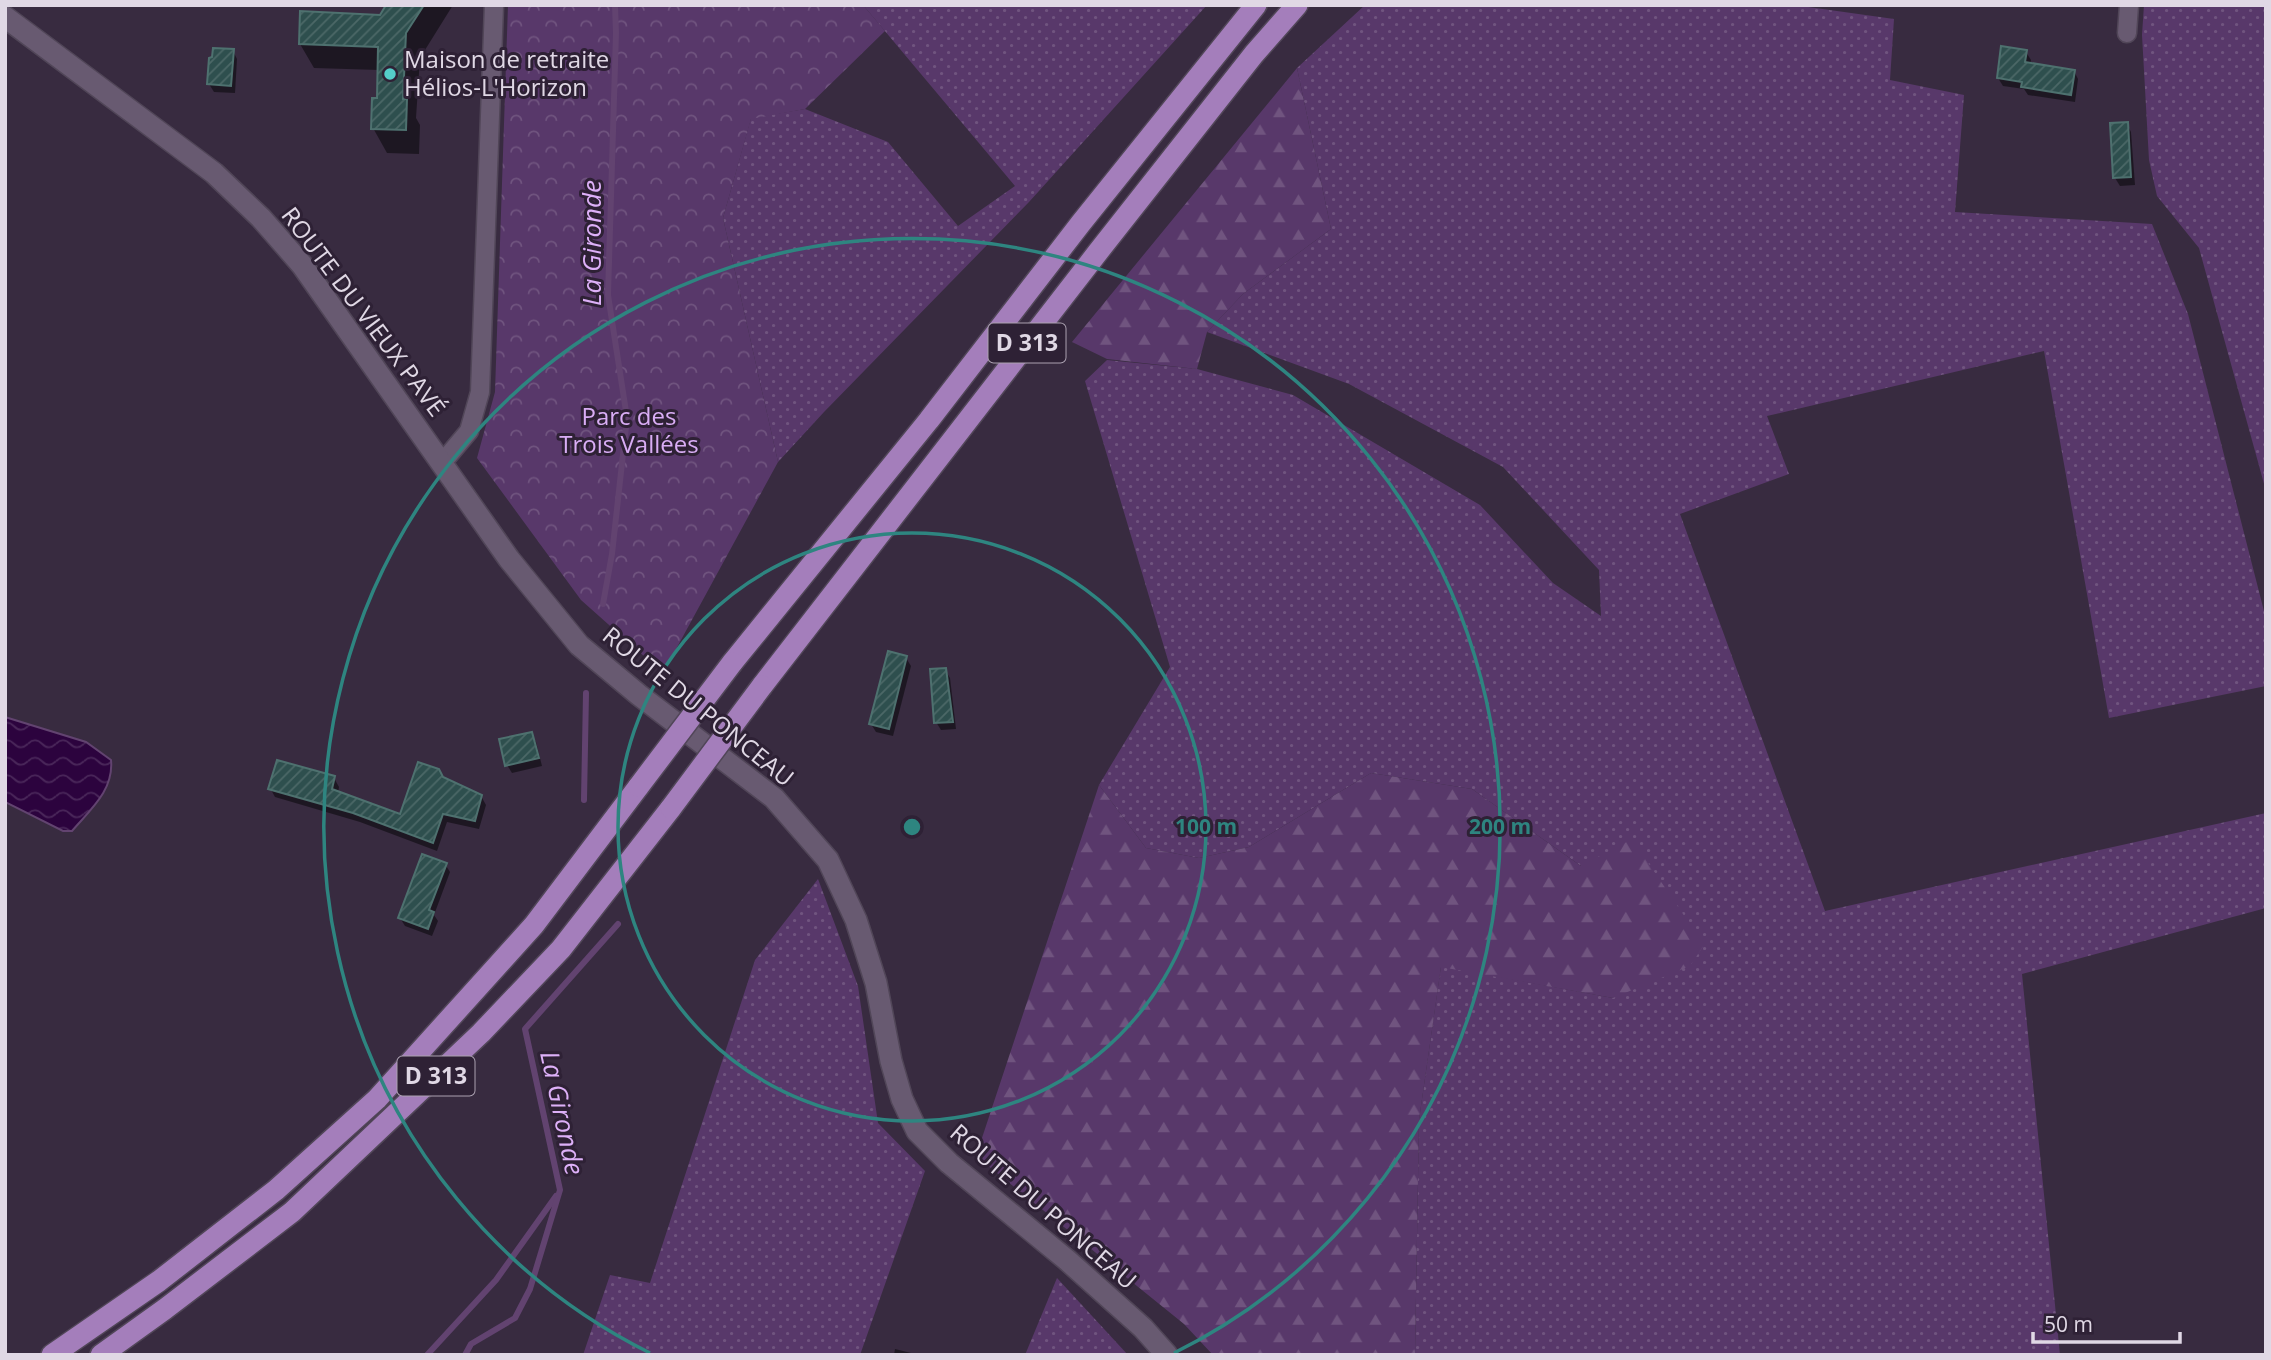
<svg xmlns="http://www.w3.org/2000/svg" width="2271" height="1360" font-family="'Open Sans',sans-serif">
	<defs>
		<pattern id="grass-dots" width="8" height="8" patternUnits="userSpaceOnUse" patternTransform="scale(1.75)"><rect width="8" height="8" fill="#58386a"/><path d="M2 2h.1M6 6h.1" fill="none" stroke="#70547f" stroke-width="1.8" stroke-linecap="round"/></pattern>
		<pattern id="forest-firs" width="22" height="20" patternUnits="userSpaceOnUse" patternTransform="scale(1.75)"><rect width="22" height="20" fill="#58386a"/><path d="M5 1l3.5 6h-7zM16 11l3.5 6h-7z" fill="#70547f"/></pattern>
		<pattern id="park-crowns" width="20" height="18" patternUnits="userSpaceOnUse" patternTransform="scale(1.75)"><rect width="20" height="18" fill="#58386a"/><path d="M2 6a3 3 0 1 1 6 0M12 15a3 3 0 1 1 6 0" fill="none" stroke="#70547f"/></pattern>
		<pattern id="water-waves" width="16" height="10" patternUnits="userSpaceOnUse" patternTransform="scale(1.75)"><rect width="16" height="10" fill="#2c033e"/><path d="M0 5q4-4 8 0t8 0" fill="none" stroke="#4a275a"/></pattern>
		<pattern id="building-hatch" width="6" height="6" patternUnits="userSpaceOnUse" patternTransform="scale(1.75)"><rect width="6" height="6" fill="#2e4f4e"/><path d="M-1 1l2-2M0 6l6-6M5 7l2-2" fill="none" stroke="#4c6867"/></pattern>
	</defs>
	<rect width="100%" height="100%" fill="#382b40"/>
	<!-- grass -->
	<g fill="url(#grass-dots)">
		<polygon points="863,5 1207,5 1029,202 824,412 778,462 723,218 751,118 805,109 888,142 958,226 1015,186"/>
		<polygon points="1365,5 1794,5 1894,19 1890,80 1964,95 1955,212 2152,224 2188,314 2266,619 2266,686 2109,718 2044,351 1767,416 1789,474 1680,514 1825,911 2266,813 2266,908 2022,974 2060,1355 1415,1355 1419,1120 1441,966 1613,998 1581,866 1472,789 1371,773 1249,847 1199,858 1146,848 1099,785 1170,667 1085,381 1107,360 1197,369 1293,395 1480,505 1553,583 1601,616 1599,570 1503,467 1349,384 1207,332 1243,294 1331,229 1297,68"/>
		<polygon points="2144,5 2266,5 2266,491 2199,248 2157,196 2149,160 2142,35"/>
		<polygon points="818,879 858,986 878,1123 925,1171 860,1355 583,1355 610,1275 650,1283 755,960"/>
		<polygon points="1057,1278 1128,1355 1025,1355"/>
	</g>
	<!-- forest -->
	<g fill="url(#forest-firs)">
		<polygon points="1297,68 1331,229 1243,294 1207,332 1197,369 1107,359 1072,342"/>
		<polygon points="1371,773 1472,789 1581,866 1632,839 1704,945 1690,966 1613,998 1441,967 1419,1120 1415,1355 1213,1355 1184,1324 976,1156 1099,785 1146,848 1199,858 1249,847"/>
	</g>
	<!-- park -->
	<polygon fill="url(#park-crowns)" points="508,5 863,5 885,31 805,109 751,119 723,218 778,462 663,673 581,600 477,458 495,392"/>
	<!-- water -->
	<path fill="url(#water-waves)" stroke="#624370" stroke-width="2" d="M5,717L86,742L111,760C114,790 91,809 72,831H63L5,802Z"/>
	<!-- shadow -->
	<g fill="#0007">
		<polygon points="388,5 453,5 420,58 416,118 420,125 419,154 387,153 373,128 379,100 379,70 314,68 300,44 381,17"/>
		<polygon points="233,51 237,59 235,93 214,92 209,84"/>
		<polygon points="2026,52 2031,60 2030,65 2074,71 2078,79 2075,102 2028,95 2024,89 2003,86 1998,78"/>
		<polygon points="2127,124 2131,132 2135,185 2120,186 2115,178"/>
		<polygon points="906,658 911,666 893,736 876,732 871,724"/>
		<polygon points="945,670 950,678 956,729 941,730 936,722"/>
		<polygon points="531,734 536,742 542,766 512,773 507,765"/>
		<polygon points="334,778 339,787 338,793 401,816 442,778 481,796 486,805 479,829 447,822 437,851 360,822 275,797 270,788"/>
		<polygon points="445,864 450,872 434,915 438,921 432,936 405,926 400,918"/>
		<polygon points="895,1349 919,1355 894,1355"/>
	</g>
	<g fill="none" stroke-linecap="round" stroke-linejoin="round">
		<!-- stream -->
		<g stroke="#624370" stroke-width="6">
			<polyline points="603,604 612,554 627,418 608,295 616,33 615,5"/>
			<polyline points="584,800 586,693"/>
			<polyline points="427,1355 496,1280 556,1196"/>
			<polyline points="465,1355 471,1344 515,1318 530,1289 560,1190 525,1029 618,924"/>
		</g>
	</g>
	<!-- building -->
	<g fill="url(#building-hatch)" stroke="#4e716f" stroke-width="2">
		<polygon points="386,5 424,5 406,33 403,99 407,99 406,130 371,129 372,98 377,98 378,47 299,44 300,11 380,15"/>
		<polygon points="2001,46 2027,50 2025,62 2075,70 2071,95 2021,87 2022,82 1997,78"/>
		<polygon points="213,48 234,49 231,86 207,84 209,58 212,57"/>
		<polygon points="2128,122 2131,177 2113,178 2110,123"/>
		<polygon points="888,651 907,656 889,729 869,724"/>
		<polygon points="946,668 953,722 934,723 930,669"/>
		<polygon points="532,732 539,758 505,766 499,739"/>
		<polygon points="277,760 335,776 332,789 400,814 418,762 439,769 443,777 482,795 475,821 443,814 433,843 353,813 268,789"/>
		<polygon points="422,854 447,863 429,910 434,912 428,929 398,918"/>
	</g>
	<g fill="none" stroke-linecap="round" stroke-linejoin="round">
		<defs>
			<g id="street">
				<polyline points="2127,33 2129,5"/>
				<polyline points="442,463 469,431 480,392 494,5"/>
			</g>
			<polyline id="secondary" points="5,17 214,173 261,218 302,265 509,559 579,645 639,695 774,798 828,860 856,920 876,983 891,1061 902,1099 917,1131 949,1163 1067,1260 1143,1328 1167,1355"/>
			<g id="highway">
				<polyline points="732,663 929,420 1081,223 1256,5"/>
				<polyline points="762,686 1098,252 1254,54 1297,5"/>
				<polyline points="52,1355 159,1281 276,1190 377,1099 534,925 639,786"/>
				<polyline points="101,1355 165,1309 292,1212 481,1033 561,949 671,808"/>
			</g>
		</defs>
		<!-- street casing -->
		<use href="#street" stroke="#514658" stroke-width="21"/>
		<!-- secondary casing -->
		<use href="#secondary" stroke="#514658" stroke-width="24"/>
		<!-- highway casing -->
		<use href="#highway" stroke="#514658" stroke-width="24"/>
		<!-- street -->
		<use href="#street" stroke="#685a71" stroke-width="18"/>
		<!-- secondary -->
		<use href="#secondary" stroke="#685a71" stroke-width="21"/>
		<!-- highway -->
		<use href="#highway" stroke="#a47ebb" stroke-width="21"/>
		<defs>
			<g id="highway-bridge">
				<polyline points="639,786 732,663"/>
				<polyline points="671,808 762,686"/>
			</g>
		</defs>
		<!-- highway-bridge casing -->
		<use href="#highway-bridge" stroke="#514658" stroke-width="24" stroke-linecap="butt"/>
		<!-- highway-bridge -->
		<use href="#highway-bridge" stroke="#a47ebb" stroke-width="21"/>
	</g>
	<!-- distance rings -->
	<g fill="none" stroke="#2e8580" stroke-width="3.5">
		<circle cx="912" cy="827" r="294"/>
		<path d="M650 1353A588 588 0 1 1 1174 1353"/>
	</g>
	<!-- markers -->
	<circle fill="#54cdc8" stroke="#2e2135" stroke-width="2.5" cx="390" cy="74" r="7"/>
	<g text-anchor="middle" stroke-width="6" stroke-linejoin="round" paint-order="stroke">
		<!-- shield labels -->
		<g fill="#2e2135" stroke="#aba1b0" stroke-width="2">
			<rect x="988.5" y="323.5" width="77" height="39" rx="5"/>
			<rect x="397.5" y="1056.5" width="77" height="39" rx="5"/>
		</g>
		<g font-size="23" font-weight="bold" fill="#e0d8e5">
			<text x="1027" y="351">D 313</text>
			<text x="436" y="1084">D 313</text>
		</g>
		<!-- poi labels -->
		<g font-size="24" fill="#e0d8e5" stroke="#2e2135" text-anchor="start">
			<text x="404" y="68">Maison de retraite<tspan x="404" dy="28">Hélios-L'Horizon</tspan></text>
		</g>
		<!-- street labels -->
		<g font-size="24" fill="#e0d8e5" stroke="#2e2135">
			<text transform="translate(363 312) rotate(53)" y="8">ROUTE DU VIEUX PAVÉ</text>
			<text transform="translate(698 707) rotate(39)" y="8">ROUTE DU PONCEAU</text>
			<text transform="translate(1043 1207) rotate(41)" y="8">ROUTE DU PONCEAU</text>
		</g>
		<!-- park labels -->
		<g font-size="24" fill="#d9adf5" stroke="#2e2135">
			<text x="629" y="425">Parc des<tspan x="629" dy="28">Trois Vallées</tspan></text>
		</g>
		<!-- water labels -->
		<g font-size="26" font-style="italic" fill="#ddb0f8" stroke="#2e2135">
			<text transform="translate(592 243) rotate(-90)" y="9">La Gironde</text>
			<text transform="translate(562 1113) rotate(78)" y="9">La Gironde</text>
		</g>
	</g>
	<circle cx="912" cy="827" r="10" fill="#2e8580" stroke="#2e2135" stroke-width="3.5"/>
	<g font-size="21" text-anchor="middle" font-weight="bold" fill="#2e8580" stroke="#2e2135" stroke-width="6" stroke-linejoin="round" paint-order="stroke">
		<text x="1206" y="834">100 m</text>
		<text x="1500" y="834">200 m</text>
	</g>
	<!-- border -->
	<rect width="2271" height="1360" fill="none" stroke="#e0d8e5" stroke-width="14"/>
	<!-- scale -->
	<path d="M2033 1332v10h147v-10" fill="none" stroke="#e0d8e5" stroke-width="3.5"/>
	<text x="2044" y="1332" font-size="21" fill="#e0d8e5" stroke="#2e2135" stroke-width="5" paint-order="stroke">50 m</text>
</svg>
